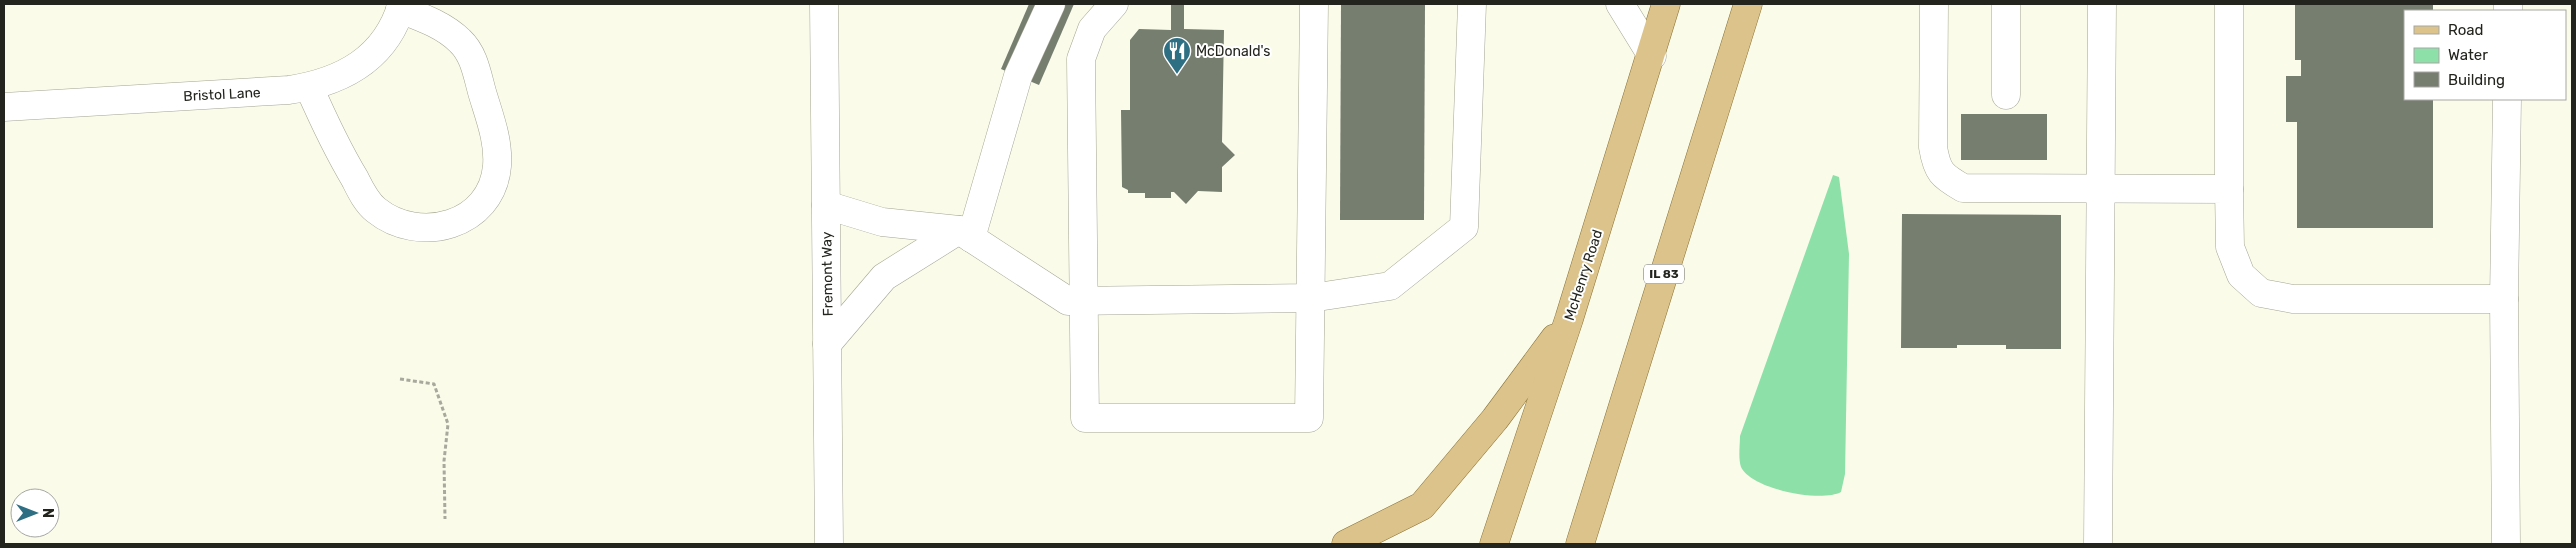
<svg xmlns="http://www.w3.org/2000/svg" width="2576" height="548" font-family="Rubik,sans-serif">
	<rect width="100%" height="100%" fill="#fbfbea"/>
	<!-- water -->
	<path fill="#8de0a8" d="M1833,175L1839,177L1849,254L1845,474L1841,492C1821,503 1751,489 1741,467C1738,458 1740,445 1740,436Z"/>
	<!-- building -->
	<g fill="#767e70">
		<polygon points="1029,4 1074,4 1039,85 1001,69"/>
		<polygon points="1171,4 1184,4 1184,29 1224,30 1222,142 1235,155 1222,167 1222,192 1198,191 1186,204 1174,192 1171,192 1171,198 1145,198 1145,193 1128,193 1128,190 1122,187 1121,110 1130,110 1130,40 1139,29 1171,30"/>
		<polygon points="1341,4 1425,4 1424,220 1340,220"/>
		<polygon points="2295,4 2433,4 2433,11 2405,11 2405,99 2433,99 2433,228 2297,228 2297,122 2286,122 2286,76 2301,76 2301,60 2295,60"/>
		<rect x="1961" y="114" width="86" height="46"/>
		<polygon points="1902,214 2061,215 2061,349 2006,349 2006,345 1957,345 1957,348 1901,348"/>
	</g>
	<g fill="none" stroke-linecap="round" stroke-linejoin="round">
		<defs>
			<g id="minor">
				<polyline points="824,4 829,544"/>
				<polyline points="1114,4 1092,29 1081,59 1085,418 1309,418 1314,4"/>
				<polyline points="1620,4 1652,56"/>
				<path d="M1934,4L1933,147C1937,172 1942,176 1963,188L2229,189L2230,247L2241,275L2261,293L2293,299H2504L2506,544"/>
				<polyline points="2006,4 2006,95"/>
				<polyline points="2229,4 2229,189"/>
				<polyline points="2508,11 2508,4"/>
				<path d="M309,87C323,119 337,149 355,179C360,189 366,202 376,210C419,245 492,226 497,166C499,140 489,116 482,92C477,74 474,54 460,41C444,25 421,17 400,9"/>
				<path d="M4,107L289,90C342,82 386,59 402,4"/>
				<polyline points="826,205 882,222 959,230 1068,301 1311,298 1390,286 1464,227 1472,4"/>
				<polyline points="971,238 1018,76 1051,4"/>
				<polyline points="2504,299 2507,99"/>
				<polyline points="827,344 884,277 959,230"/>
				<polyline points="2098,544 2102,4"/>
			</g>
			<g id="major">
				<polyline points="1346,544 1422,506 1495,419 1555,338"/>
				<polyline points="1494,544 1569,319 1666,4"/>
				<polyline points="1580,544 1748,4"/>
			</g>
		</defs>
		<!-- minor casing -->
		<use href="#minor" stroke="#a4a494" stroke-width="29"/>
		<!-- major casing -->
		<use href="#major" stroke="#8b7133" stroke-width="29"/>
		<!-- path -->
		<polyline stroke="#a8a89c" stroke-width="3" stroke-dasharray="4 2.5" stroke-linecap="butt" points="400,379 434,384 448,424 444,461 445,519"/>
		<!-- minor -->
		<use href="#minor" stroke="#fff" stroke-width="28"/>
		<!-- major -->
		<use href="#major" stroke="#dbc38b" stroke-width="28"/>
	</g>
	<!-- icons -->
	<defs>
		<symbol id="restaurant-pin" viewBox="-11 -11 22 30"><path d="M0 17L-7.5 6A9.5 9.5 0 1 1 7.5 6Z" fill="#2f6f83" stroke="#fff"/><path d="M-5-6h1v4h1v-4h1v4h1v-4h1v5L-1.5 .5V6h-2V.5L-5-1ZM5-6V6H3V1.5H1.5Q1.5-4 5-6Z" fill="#fff"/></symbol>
	</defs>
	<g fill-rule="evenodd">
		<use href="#restaurant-pin" x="1161" y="35" width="32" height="43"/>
	</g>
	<g text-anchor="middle" stroke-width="4" stroke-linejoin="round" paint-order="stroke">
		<!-- shield labels -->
		<rect fill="#fff" stroke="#666662" stroke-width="1" x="1644" y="264.5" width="40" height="19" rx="4"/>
		<g font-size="12" font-weight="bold" fill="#24241e">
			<text x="1664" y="278">IL 83</text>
		</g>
		<!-- poi labels -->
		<g font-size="14" fill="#24241e" stroke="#fff" text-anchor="start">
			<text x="1196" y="56">McDonald's</text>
		</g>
		<!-- street labels -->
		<g font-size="14" fill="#24241e" stroke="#fff">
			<text transform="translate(222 94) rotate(-3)" y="5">Bristol Lane</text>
			<text transform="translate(827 274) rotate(-91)" y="5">Fremont Way</text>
			<text transform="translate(1583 275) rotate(-72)" y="5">McHenry Road</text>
		</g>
	</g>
	<!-- border -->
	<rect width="2576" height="548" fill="none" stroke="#24241e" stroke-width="10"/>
	<!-- legend -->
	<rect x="2404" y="10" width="162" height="90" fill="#ffffff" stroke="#a7a7a5"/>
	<rect x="2414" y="26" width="25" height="8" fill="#dbc38b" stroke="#a7a7a5"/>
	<text x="2448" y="35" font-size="15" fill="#24241e">Road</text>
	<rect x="2414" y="48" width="25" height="15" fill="#8de0a8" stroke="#a7a7a5"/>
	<text x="2448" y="60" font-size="15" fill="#24241e">Water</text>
	<rect x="2414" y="72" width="25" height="15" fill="#767e70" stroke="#a7a7a5"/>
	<text x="2448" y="85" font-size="15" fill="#24241e">Building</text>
	<!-- north arrow -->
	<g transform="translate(35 513) rotate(90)"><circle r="24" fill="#ffffff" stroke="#a7a7a5"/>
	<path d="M0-4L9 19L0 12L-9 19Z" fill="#2f6f83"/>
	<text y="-8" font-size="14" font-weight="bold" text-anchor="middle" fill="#24241e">N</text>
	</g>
</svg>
